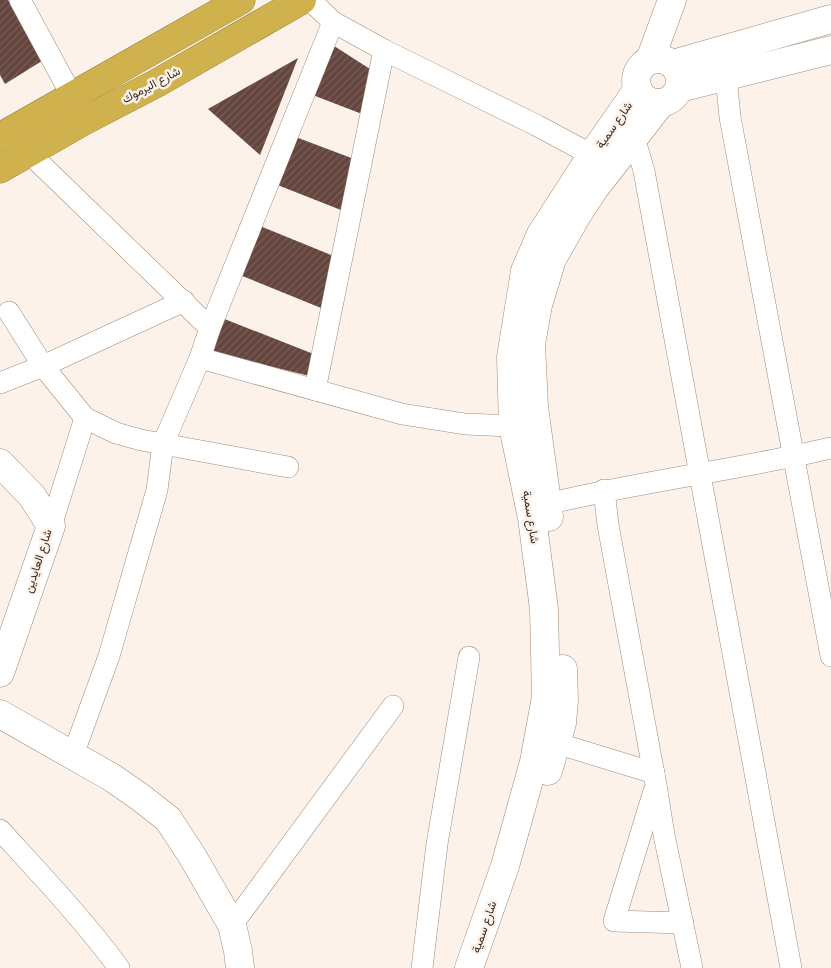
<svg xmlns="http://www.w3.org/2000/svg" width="831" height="968" font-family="'Archivo Narrow',Vazirmatn,sans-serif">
	<defs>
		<pattern id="building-hatch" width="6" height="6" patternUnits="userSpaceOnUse" patternTransform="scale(1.25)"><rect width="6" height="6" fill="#65463f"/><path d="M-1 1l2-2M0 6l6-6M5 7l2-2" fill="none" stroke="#785e58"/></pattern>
	</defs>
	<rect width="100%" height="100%" fill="#fcf2ea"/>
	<!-- building -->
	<g fill="url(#building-hatch)">
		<polygon points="0,0 8,0 45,59 5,84 0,75"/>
		<polygon points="331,44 370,69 362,114 310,94"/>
		<polygon points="298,58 260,155 208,109"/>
		<polygon points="293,136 354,159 346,212 275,184"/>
		<polygon points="260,226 336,257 326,310 240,275"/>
		<polygon points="222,318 316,355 310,376 210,352"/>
	</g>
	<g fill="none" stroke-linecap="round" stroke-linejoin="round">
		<defs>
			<g id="street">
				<polyline points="20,0 72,96"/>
				<polyline points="310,0 333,22 384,50 536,125 592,155"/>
				<polyline points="726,77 730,117 831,656"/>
				<polyline points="634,137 644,171 791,968"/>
				<polyline points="28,152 210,328"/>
				<polyline points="9,312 43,366 85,418 51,526"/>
				<polyline points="200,358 402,414 465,424 513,426"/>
				<polyline points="0,383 43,366 184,301"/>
				<polyline points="315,390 384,50"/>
				<polyline points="85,418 116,433 141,440 288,467"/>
				<polyline points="604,490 608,525 656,785 664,835 692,968"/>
				<path d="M547,504C641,481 737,470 831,448"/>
				<polyline points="556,743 654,773"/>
				<polyline points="73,755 109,656 157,490 163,444 200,358 210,328 333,22"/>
				<polyline points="654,791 614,921 683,923"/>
				<path d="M0,830C41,875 83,919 119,968"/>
				<polyline points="232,925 393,706"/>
				<polyline points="422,968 437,844 469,657"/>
			</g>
			<g id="secondary">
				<circle cx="658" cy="81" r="22"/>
				<polyline points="650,60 672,0"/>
				<polyline points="673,64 831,19"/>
				<polyline points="680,88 831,50"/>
				<polyline points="0,463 32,496 51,526 0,673"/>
				<polyline points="549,517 534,407 531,344 538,305 552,259 577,215 594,189 661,103"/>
				<polyline points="0,714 111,777 140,797 168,819 191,854 232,925 238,951 240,968"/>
				<polyline points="548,771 562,723 564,700 563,669"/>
				<polyline points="469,968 505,866 534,762 546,697 544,609 532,518 513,426 511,357 525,271 541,234 592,155 638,89"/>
			</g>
			<g id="highway">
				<polyline points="0,137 241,0"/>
				<polyline points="0,169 82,122 157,83 302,0"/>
			</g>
		</defs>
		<!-- street casing -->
		<use href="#street" stroke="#a08a77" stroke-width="22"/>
		<!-- secondary casing -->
		<use href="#secondary" stroke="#a08a77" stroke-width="29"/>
		<!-- highway casing -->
		<use href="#highway" stroke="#99823f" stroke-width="29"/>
		<!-- street -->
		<use href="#street" stroke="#fff" stroke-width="21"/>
		<!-- secondary -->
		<use href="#secondary" stroke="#fff" stroke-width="28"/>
		<!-- highway -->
		<use href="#highway" stroke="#cfb14e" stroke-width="28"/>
	</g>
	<g text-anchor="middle" stroke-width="5" stroke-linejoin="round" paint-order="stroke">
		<!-- street labels -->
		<g font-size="12" fill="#352c24" stroke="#fcf2ea">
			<text transform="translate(151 85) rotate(-28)" y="4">شارع اليرموك</text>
			<text transform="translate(614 125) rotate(-55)" y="4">شارع سمية</text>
			<text transform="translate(531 517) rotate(81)" y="4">شارع سمية</text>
			<text transform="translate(38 561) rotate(-72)" y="4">شارع العايدين</text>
			<text transform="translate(484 927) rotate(-71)" y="4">شارع سمية</text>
		</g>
	</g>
</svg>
